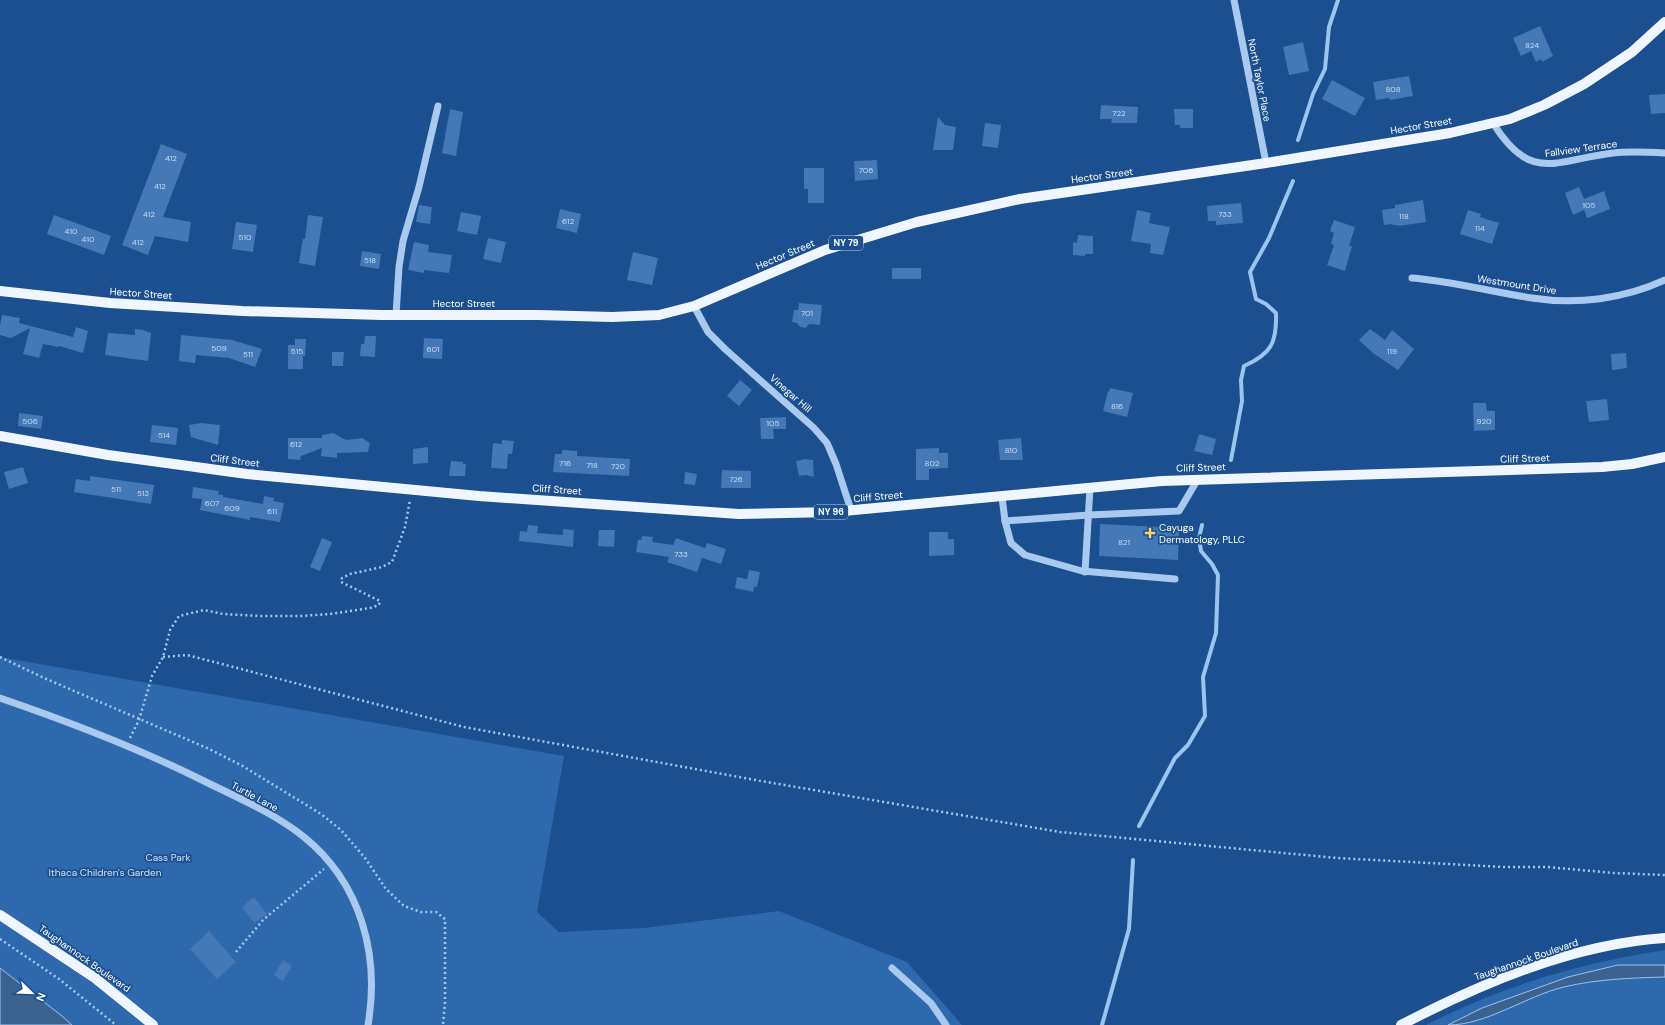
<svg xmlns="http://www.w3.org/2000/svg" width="1665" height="1025" font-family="'DM Sans',sans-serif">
	<rect width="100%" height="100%" fill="#1b4f8f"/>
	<!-- green -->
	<g fill="#2e69ad">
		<polygon points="0,657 564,756 537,912 559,932 644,928 779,911 907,962 962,1025 72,1025 0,968"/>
		<path d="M1665,950V1025H1426C1501,986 1581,963 1665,950Z"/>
	</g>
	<!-- water -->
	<g fill="#3c6290" stroke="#9cc4f0">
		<path d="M1618,965H1665V977C1631,978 1597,979 1564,987C1526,996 1487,1025 1448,1025L1482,1008L1568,977Z"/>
		<polygon points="0,968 62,1016 72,1025 0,1025"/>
	</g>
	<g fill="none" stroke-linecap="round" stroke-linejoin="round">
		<!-- stream -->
		<g stroke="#9cc4f0" stroke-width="4">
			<polyline points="1298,140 1313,94 1325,69 1329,27 1338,0"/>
			<path d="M1231,460L1242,401L1241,380L1244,366C1271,354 1277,343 1276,313L1266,304L1256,299L1250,272L1269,238L1293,181"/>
			<polyline points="1139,826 1175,758 1188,745 1205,716 1203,677 1216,633 1218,575 1212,564 1201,551 1199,538 1202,525"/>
			<polyline points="1102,1025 1129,929 1133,860"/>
		</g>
	</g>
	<!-- building -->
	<g fill="#4478b7">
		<polygon points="1540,26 1553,56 1542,62 1541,59 1536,62 1531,51 1521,56 1513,38"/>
		<polygon points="1303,42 1309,71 1289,75 1283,47"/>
		<polygon points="1409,76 1413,96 1390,100 1389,98 1376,100 1373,82"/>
		<polygon points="1332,80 1365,98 1355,116 1322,99"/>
		<polygon points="1665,94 1665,113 1651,114 1649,95"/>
		<polygon points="1101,105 1138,107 1137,123 1111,123 1112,119 1100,119"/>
		<polygon points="450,109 463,112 456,156 442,153"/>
		<polygon points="1174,109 1193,109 1193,128 1180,128 1180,125 1175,125"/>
		<polygon points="938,117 945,125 956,127 953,150 933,150"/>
		<polygon points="985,123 1001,125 998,148 982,146"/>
		<polygon points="161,144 187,154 163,217 191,222 188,242 155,236 148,255 122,245"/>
		<polygon points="877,160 878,179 855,181 854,161"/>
		<polygon points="804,168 824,168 824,203 808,203 808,189 804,189"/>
		<polygon points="1579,187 1584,199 1604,191 1610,209 1587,218 1584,210 1573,215 1565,193"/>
		<polygon points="1423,200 1426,222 1398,226 1398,225 1393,225 1392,224 1384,225 1382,210 1395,208 1395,205"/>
		<polygon points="1241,203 1243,223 1216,225 1216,221 1208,221 1207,206"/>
		<polygon points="419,205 432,207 430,224 416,222"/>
		<polygon points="560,209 581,214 577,233 556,228"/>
		<polygon points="1137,210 1151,213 1149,223 1170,227 1163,255 1150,253 1151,244 1131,241"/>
		<polygon points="1468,210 1481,214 1480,217 1499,223 1492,244 1460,234"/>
		<polygon points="461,212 481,216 477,235 457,231"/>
		<polygon points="54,215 111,236 104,255 47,234"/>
		<polygon points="308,215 323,217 315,266 299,263 303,239 305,239"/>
		<polygon points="1334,220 1355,227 1349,246 1352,246 1345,271 1327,265 1334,245 1331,244 1334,233 1330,231"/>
		<polygon points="236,222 257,225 253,252 232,249"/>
		<polygon points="1078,235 1093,236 1093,254 1085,254 1085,256 1073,255 1073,242 1077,243"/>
		<polygon points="488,238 506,242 501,263 483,259"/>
		<polygon points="414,242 429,245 428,252 452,255 449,273 424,270 424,273 408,270"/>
		<polygon points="362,251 381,254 379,269 360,266"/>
		<polygon points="633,252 658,258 652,285 627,280"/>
		<rect x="892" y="268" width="29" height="11"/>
		<polygon points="799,303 822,305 820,325 809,324 806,328 800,327 797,323 792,322 794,310 798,310"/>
		<polygon points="2,315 20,318 19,323 73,337 76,327 88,331 83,353 59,346 58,347 43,344 39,358 23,354 30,328 11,338 0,335 0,325"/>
		<polygon points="135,329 143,330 151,333 148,361 105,355 108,333 135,335"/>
		<polygon points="1370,329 1385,340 1392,330 1414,349 1398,370 1373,353 1359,340"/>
		<polygon points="181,335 232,340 262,349 255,367 229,358 196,355 195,363 179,361"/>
		<polygon points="365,336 376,336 375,357 360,356 361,344 364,344"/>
		<polygon points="424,338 443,339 442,359 423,358"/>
		<polygon points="295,339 306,339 305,356 303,356 303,369 288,369 288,345 295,345"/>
		<polygon points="332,352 344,352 343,366 332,366"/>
		<polygon points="1626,353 1627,368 1612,370 1611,354"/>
		<polygon points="740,380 752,390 739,406 727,396"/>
		<polygon points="1110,388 1133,393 1127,417 1103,411 1108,391 1109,392"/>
		<polygon points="1607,399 1609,420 1589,422 1586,401"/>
		<polygon points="1473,403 1486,403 1487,411 1495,411 1495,430 1474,431"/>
		<polygon points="19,413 43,416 41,429 18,426"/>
		<polygon points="786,417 786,429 773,429 774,439 761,439 760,418"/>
		<polygon points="201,423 220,425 218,445 191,437 189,425"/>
		<polygon points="152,425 178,428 176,445 150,442"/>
		<polygon points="333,433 346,440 362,438 370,443 368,452 337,453 337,458 321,456 322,448 301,456 300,460 288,459 288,438 322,438 322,435"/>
		<polygon points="1199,434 1216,439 1212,455 1194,451"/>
		<polygon points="1021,438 1023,460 1000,460 998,440"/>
		<polygon points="502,440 514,441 512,454 508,454 507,469 491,468 493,443 502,444"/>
		<polygon points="428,447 428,463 413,464 413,449"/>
		<polygon points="939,448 939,453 948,453 948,468 929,469 929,480 916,480 916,449"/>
		<polygon points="562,450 577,451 577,456 630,459 629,476 553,472 555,454 562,454"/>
		<polygon points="805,459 813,460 814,477 806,475 799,476 796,461"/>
		<polygon points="451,461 463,462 463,464 466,464 465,476 449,476"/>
		<polygon points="23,467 28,483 9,489 4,472"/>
		<polygon points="722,470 751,471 751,488 721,488"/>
		<polygon points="685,472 697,474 695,485 684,484"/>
		<polygon points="90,476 154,485 151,504 74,492 76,479 90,481"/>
		<polygon points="193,487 219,491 218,494 223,495 223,497 263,504 264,496 274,498 273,501 284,503 280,522 250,517 250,520 200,510 202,499 192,498"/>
		<polygon points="1100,524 1179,528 1178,560 1099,556"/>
		<polygon points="528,525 538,526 537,533 563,535 563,529 574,530 573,547 519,541 520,531 527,532"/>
		<polygon points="599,530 615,530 614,547 598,546"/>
		<polygon points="929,532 948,532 948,539 954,539 954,555 929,556"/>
		<polygon points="642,536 653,537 652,542 673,545 676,538 705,548 707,543 726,549 721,564 702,558 697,572 667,562 669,557 636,552 638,540 641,540"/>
		<polygon points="322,538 332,542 320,571 310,567"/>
		<polygon points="749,570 760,572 757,587 754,587 753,592 735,588 737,577 747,579"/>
		<polygon points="254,897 267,914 254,923 242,907"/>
		<polygon points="209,931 236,962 217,979 190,949"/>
		<polygon points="283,960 292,966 283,981 274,975"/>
	</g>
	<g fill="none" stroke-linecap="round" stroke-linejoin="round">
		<!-- path -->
		<g stroke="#a9c9ee" stroke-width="2.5" stroke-dasharray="2 3" stroke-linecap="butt">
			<polyline points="0,657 44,678 207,748 241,765 321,814 341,830 365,858 386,889 404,906 421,912 436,912 445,919 445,1002 443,1025"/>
			<polyline points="163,657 187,655 464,727 761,781 1060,832 1337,858 1504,867 1547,867 1614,873 1665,875"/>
			<polyline points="130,738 139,720 152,676 163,657 170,630 179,616 204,610 223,614 262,616 301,616 330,614 370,608 379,605 380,601 341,582 342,578 350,574 382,567 392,562 405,527 410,500"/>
			<polyline points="0,939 59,979 116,1025"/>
			<polyline points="236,952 263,920 324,869"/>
		</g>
		<!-- minor -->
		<g stroke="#a9c9ee" stroke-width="7">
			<polyline points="1234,0 1266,163"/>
			<path d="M1493,123C1531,184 1555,160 1613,153C1630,151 1648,152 1665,153"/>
			<path d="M1412,278C1452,281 1491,292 1532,298C1577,305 1624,299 1665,280"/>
			<polyline points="694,306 708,332 725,349 814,428 827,443 836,464 851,510"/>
			<polyline points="396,315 399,267 403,241 419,187 438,106"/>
			<polyline points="1002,497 1005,521 1011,543 1025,555 1082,571 1175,579"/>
			<polyline points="1005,521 1089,515 1179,511 1198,479"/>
			<polyline points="1085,572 1090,488"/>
			<path d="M0,698C70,722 138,748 204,781C238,798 274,813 304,837C361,883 380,955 368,1025"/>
			<polyline points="892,968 931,1003 946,1025"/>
		</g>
		<!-- major -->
		<g stroke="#f0f6ff" stroke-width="10">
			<polyline points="0,291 110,303 242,311 381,315 538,315 612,317 659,315 694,306 825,250 917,222 1020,199 1266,163 1450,133 1510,119 1544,105 1584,84 1632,52 1665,22"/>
			<polyline points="0,436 108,455 247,474 479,496 739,514 833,512 1162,481 1602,467 1632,464 1665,457"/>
			<polyline points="0,915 95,978 153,1025"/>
			<path d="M1401,1025C1482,983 1573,944 1665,938"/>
		</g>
	</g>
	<!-- markers -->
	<path fill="#ffd166" stroke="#1b4f8f" stroke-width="1.5" d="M1148 527h4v4h4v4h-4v4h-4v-4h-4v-4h4z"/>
	<g text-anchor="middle" stroke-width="3.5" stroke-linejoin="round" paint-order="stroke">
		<!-- number labels -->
		<g font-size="8" fill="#d0dded">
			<text x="1532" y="48">824</text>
			<text x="1393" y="92">808</text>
			<text x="1119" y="116">722</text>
			<text x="171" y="161">412</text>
			<text x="866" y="173">706</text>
			<text x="160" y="189">412</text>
			<text x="1589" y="208">105</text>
			<text x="149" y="217">412</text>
			<text x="1225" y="217">733</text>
			<text x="1404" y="219">118</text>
			<text x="568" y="224">612</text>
			<text x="1480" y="231">114</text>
			<text x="71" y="234">410</text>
			<text x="245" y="240">510</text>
			<text x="88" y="242">410</text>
			<text x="138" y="245">412</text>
			<text x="370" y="263">518</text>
			<text x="807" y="316">701</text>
			<text x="219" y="351">509</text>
			<text x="433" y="352">601</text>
			<text x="297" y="354">515</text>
			<text x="1392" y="354">119</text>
			<text x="248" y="357">511</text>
			<text x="1117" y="409">816</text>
			<text x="30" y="424">506</text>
			<text x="1484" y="424">920</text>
			<text x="773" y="426">105</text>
			<text x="164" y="438">514</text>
			<text x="296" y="447">612</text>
			<text x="1011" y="453">810</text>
			<text x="565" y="466">716</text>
			<text x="932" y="466">802</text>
			<text x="592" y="468">718</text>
			<text x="618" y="469">720</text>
			<text x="736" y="482">726</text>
			<text x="116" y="492">511</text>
			<text x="143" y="496">513</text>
			<text x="212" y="506">607</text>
			<text x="232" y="511">609</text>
			<text x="272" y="514">611</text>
			<text x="1124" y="545">821</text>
			<text x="681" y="557">733</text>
		</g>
		<!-- shield labels -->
		<g fill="#1b4f8f" stroke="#bbcadd" stroke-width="1">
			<rect x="829" y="236" width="34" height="14" rx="3"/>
			<rect x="814" y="505" width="34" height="14" rx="3"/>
		</g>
		<g font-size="9" font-weight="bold" fill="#fff">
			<text x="846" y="246">NY 79</text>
			<text x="831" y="515">NY 96</text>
		</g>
		<!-- street labels -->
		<g font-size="10" fill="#fff" stroke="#1b4f8f">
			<text transform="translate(1260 80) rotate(79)" y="4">North Taylor Place</text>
			<text transform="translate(1421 125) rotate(-10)" y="4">Hector Street</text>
			<text transform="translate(1581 148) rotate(-8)" y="4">Fallview Terrace</text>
			<text transform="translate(1102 175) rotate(-8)" y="4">Hector Street</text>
			<text transform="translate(785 254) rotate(-23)" y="4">Hector Street</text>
			<text transform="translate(1517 284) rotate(9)" y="4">Westmount Drive</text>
			<text transform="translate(141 293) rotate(4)" y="4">Hector Street</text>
			<text x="464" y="307">Hector Street</text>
			<text transform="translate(791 393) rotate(41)" y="4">Vinegar Hill</text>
			<text transform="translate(1525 458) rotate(-2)" y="4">Cliff Street</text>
			<text transform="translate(235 460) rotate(7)" y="4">Cliff Street</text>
			<text transform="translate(1201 467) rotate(-2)" y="4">Cliff Street</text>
			<text transform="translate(557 489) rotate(4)" y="4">Cliff Street</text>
			<text transform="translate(878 496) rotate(-5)" y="4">Cliff Street</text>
			<text transform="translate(255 796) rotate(28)" y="4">Turtle Lane</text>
			<text transform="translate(85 958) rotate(35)" y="4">Taughannock Boulevard</text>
			<text transform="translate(1526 959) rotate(-19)" y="4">Taughannock Boulevard</text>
		</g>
		<!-- poi labels -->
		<g font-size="10" fill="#fff" stroke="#1b4f8f" text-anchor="start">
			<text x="1159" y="531">Cayuga<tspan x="1159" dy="12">Dermatology, PLLC</tspan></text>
		</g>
		<!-- park labels -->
		<g font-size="10" fill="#cfe3fa" stroke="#1b4f8f">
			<text x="168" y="861">Cass Park</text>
			<text x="105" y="876">Ithaca Children's Garden</text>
		</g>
	</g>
	<!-- north arrow -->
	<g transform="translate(32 993) rotate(113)" stroke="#1b4f8f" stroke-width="3" paint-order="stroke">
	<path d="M0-3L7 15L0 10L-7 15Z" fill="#ffffff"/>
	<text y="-6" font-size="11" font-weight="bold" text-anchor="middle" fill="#ffffff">N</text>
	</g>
</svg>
